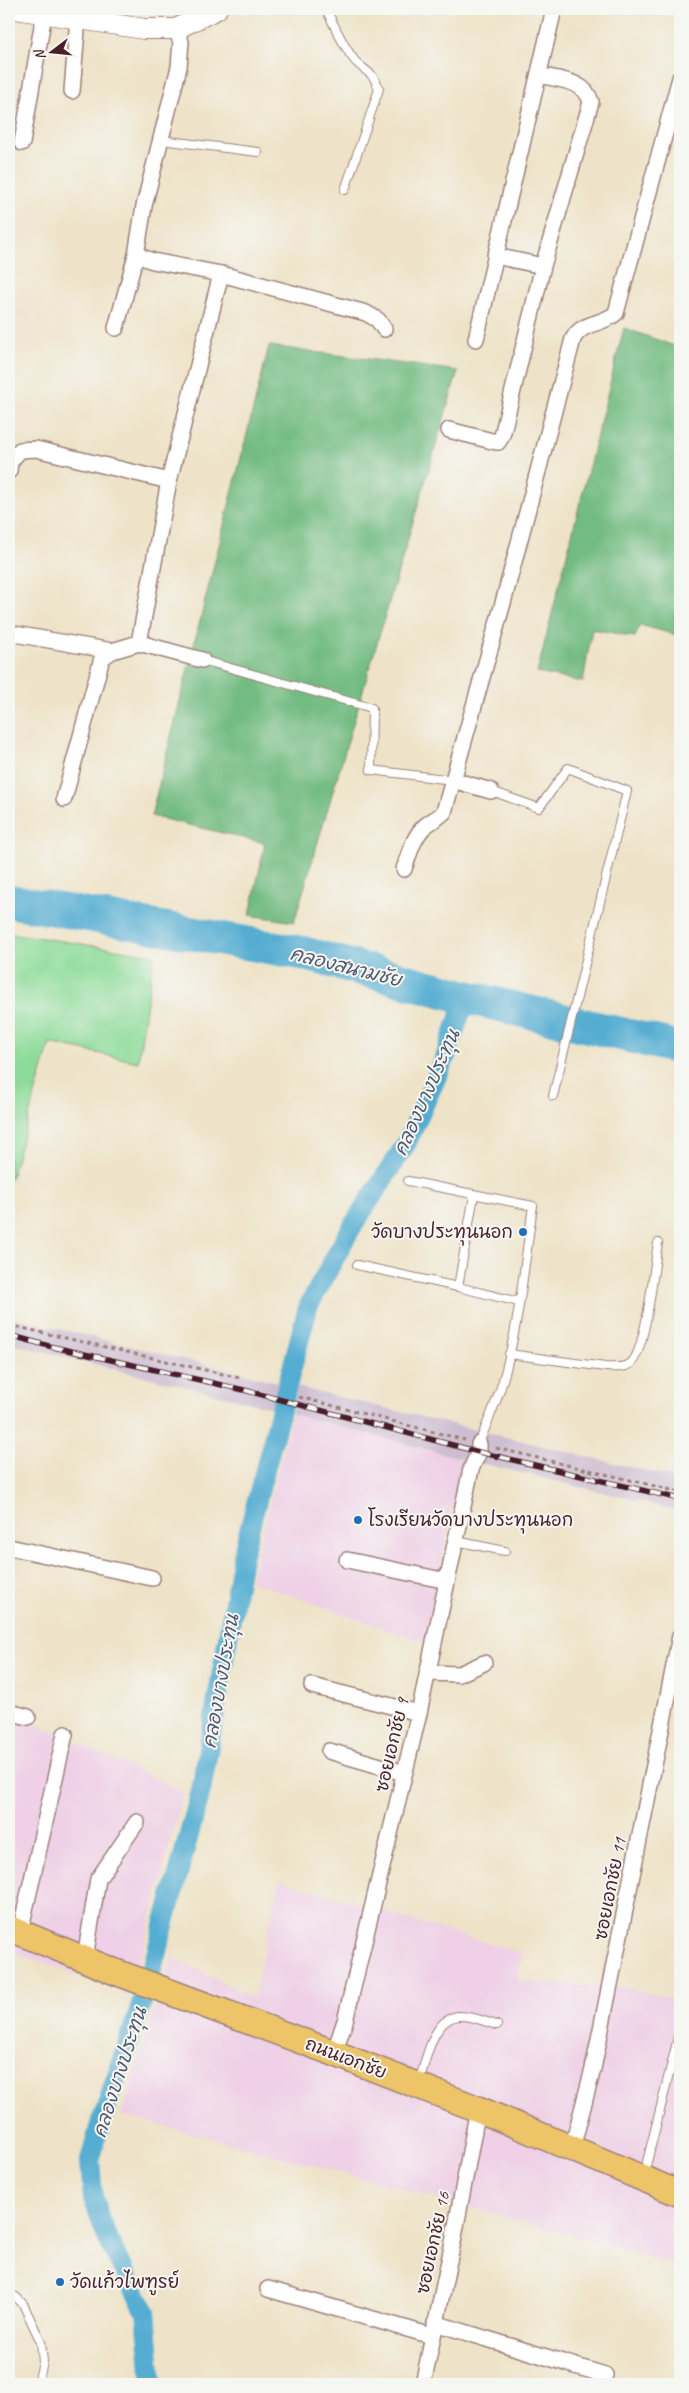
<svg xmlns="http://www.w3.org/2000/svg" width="689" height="2393" font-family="Caveat,'Playpen Sans Thai',sans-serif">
	<rect width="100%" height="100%" fill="#f6f6f2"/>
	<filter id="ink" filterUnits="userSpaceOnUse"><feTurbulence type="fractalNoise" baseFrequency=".02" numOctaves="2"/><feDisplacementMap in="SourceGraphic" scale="10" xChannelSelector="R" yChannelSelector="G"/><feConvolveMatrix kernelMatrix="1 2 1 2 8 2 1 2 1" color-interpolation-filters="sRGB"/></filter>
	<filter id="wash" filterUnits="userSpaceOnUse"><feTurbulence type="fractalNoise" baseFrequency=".0096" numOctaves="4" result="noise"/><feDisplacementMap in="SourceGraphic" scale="20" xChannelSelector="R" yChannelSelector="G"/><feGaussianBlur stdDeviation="1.12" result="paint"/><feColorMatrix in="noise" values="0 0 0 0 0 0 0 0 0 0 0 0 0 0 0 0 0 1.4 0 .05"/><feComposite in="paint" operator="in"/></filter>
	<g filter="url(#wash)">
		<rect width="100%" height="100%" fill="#eee3c8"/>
		<!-- built -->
		<g fill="#efd0e6">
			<polygon points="292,1414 464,1459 424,1642 250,1581"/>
			<polygon points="9,1717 43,1727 183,1792 132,1996 9,1950"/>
			<polygon points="280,1880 523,1954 517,1982 627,1988 680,2001 680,2266 441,2199 121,2115 172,1957 253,1998"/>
		</g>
		<!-- industrial -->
		<g fill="#cdbed2">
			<polygon points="9,1317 278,1382 272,1408 9,1343"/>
			<polygon points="297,1387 680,1479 680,1511 464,1459 292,1414"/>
		</g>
		<!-- green -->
		<polygon fill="#8ddb99" stroke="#6c7d62" points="9,933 154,955 138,1062 50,1043 11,1178 9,1178"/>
		<!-- forest -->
		<g fill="#72bb81" stroke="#5e6d56">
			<polygon points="624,328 680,348 680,636 640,625 635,637 592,629 583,682 537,673"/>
			<polygon points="269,346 458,371 294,922 250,915 265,843 151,816"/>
		</g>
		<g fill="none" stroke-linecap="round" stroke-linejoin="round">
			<!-- canal -->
			<polyline stroke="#54add2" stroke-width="20" points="152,2384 146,2312 108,2240 93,2198 90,2161 99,2128 147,1987 201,1791 242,1557 308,1307 350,1230 406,1144 444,1061 466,997"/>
			<!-- river -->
			<polyline stroke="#54add2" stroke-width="34" points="9,901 302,953 466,997 680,1048"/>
		</g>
	</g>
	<g filter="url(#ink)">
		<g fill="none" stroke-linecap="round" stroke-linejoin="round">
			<defs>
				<g id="service">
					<path d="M326,9C334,25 342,43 352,57C362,72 372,68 379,89L345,190"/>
					<polyline points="161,140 258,152"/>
					<polyline points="202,660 372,708 371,770 453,780"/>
					<polyline points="491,791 539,808 568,768 627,791 553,1096"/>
					<path d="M408,1181L533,1206C524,1266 519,1328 501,1387C495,1406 486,1425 479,1444"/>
					<polyline points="474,1195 458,1287 519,1302"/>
					<polyline points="357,1265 458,1287"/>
					<path d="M509,1354L605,1367C614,1367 624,1369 631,1363C646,1350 654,1266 658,1243"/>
					<polyline points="456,1541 505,1551"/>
					<path d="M419,2082C426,2061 432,2018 459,2016C470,2015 486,2022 497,2025"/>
					<polyline points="644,2174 680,2030"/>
					<polyline points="9,2295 16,2297 23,2304 41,2342 43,2362 38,2384"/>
				</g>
				<g id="minor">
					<polyline points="72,91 78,18"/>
					<polyline points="22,143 44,14"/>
					<polyline points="136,255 153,261 221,274 366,313 378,320 384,329"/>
					<polyline points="495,256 543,266"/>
					<polyline points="116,328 136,255 144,206 179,67 181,42 176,29"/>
					<polyline points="476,339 554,9"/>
					<path d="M449,430L492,441L498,442L502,436L543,266L591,102C585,80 559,80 539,75"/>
					<polyline points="9,471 10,462 20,450 36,449 169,481"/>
					<polyline points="9,633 112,651"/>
					<polyline points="139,643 202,660"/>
					<polyline points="453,780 491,791"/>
					<polyline points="64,799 102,658 112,651 139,643 169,481 221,274"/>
					<path d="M404,869C409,855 413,837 425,826C431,821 438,818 444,812L503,603L573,339C582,321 604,325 616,313L680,78"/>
					<polyline points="9,1547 152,1578"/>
					<polyline points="347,1560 447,1581"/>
					<polyline points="427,1673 459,1674 484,1663"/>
					<polyline points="312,1686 419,1713"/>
					<polyline points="9,1712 28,1717"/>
					<polyline points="329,1751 404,1773"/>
					<polyline points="20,1932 65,1734"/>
					<polyline points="85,1958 98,1879 137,1822"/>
					<polyline points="334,2053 345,2021 419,1713 471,1469 479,1452 479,1444"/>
					<polyline points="572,2148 593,2069 680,1636"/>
					<polyline points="268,2289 432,2336"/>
					<polyline points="435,2323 605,2375"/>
					<polyline points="423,2384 453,2242 478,2109"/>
				</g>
				<polyline id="tertiary" points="16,9 144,29 176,29 217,9"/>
				<polyline id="primary" points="9,1928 113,1971 334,2053 478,2109 680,2194"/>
			</defs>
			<!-- service casing -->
			<use href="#service" stroke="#9c817a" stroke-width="10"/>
			<!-- minor casing -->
			<use href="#minor" stroke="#9c817a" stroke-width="18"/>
			<!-- tertiary casing -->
			<use href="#tertiary" stroke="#9c817a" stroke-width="22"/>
			<!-- primary casing -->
			<use href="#primary" stroke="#9c817a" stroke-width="28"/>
			<!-- path -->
			<g stroke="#9c817a" stroke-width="3" stroke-dasharray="4 4" stroke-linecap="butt">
				<polyline points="9,1325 240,1378"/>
				<polyline points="299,1397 465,1440"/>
				<polyline points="496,1448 680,1492"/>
			</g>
			<!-- service -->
			<use href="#service" stroke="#fff" stroke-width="8"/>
			<!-- minor -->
			<use href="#minor" stroke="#fff" stroke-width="15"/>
			<!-- tertiary -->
			<use href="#tertiary" stroke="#fff" stroke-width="20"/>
			<!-- primary -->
			<use href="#primary" stroke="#eec469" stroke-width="25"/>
			<defs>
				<polyline id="rail" points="9,1335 49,1346 244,1390 479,1452 680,1499"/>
			</defs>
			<!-- rail casing -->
			<use href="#rail" stroke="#4a1f2b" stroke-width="5.5"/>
			<!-- rail -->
			<use href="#rail" stroke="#f6f6f2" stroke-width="4" stroke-dasharray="11" stroke-linecap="butt"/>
		</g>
	</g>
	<!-- markers -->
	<g fill="#1f6fb2" stroke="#f6f6f2" stroke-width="2">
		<circle cx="523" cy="1232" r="5"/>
		<circle cx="358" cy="1520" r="5"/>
		<circle cx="60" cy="2282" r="5"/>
	</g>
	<g text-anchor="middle" stroke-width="4" stroke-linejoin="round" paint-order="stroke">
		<!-- poi labels -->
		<g font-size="18" fill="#4a1f2b" stroke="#f6f6f2" text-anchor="start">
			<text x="513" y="1238" text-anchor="end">วัดบางประทุนนอก</text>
			<text x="368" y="1526">โรงเรียนวัดบางประทุนนอก</text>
			<text x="70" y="2288">วัดแก้วไพฑูรย์</text>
		</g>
		<!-- street labels -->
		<g font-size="18" fill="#4a1f2b" stroke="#f6f6f2">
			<text transform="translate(392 1745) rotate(-77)" y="6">ซอยเอกชัย 9</text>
			<text transform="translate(610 1889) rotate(-79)" y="6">ซอยเอกชัย 11</text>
			<text transform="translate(346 2058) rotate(21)" y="6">ถนนเอกชัย</text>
			<text transform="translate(433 2243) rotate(-78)" y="6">ซอยเอกชัย 16</text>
		</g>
		<!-- water labels -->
		<g font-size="19" font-style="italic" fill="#4e586e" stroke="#f6f6f2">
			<text transform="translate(346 966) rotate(14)" y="7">คลองสนามชัย</text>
			<text transform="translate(426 1092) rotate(-66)" y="7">คลองบางประทุน</text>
			<text transform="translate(220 1681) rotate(-80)" y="7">คลองบางประทุน</text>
			<text transform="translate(119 2072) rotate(-72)" y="7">คลองบางประทุน</text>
		</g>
	</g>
	<!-- margin -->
	<rect width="689" height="2393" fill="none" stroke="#f6f6f2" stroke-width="30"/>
	<!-- north arrow -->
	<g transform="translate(52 52) rotate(254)" stroke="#f6f6f2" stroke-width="4" paint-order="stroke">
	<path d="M0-4L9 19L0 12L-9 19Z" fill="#4a1f2b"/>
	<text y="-8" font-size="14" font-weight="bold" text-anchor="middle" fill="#4a1f2b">N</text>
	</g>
</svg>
